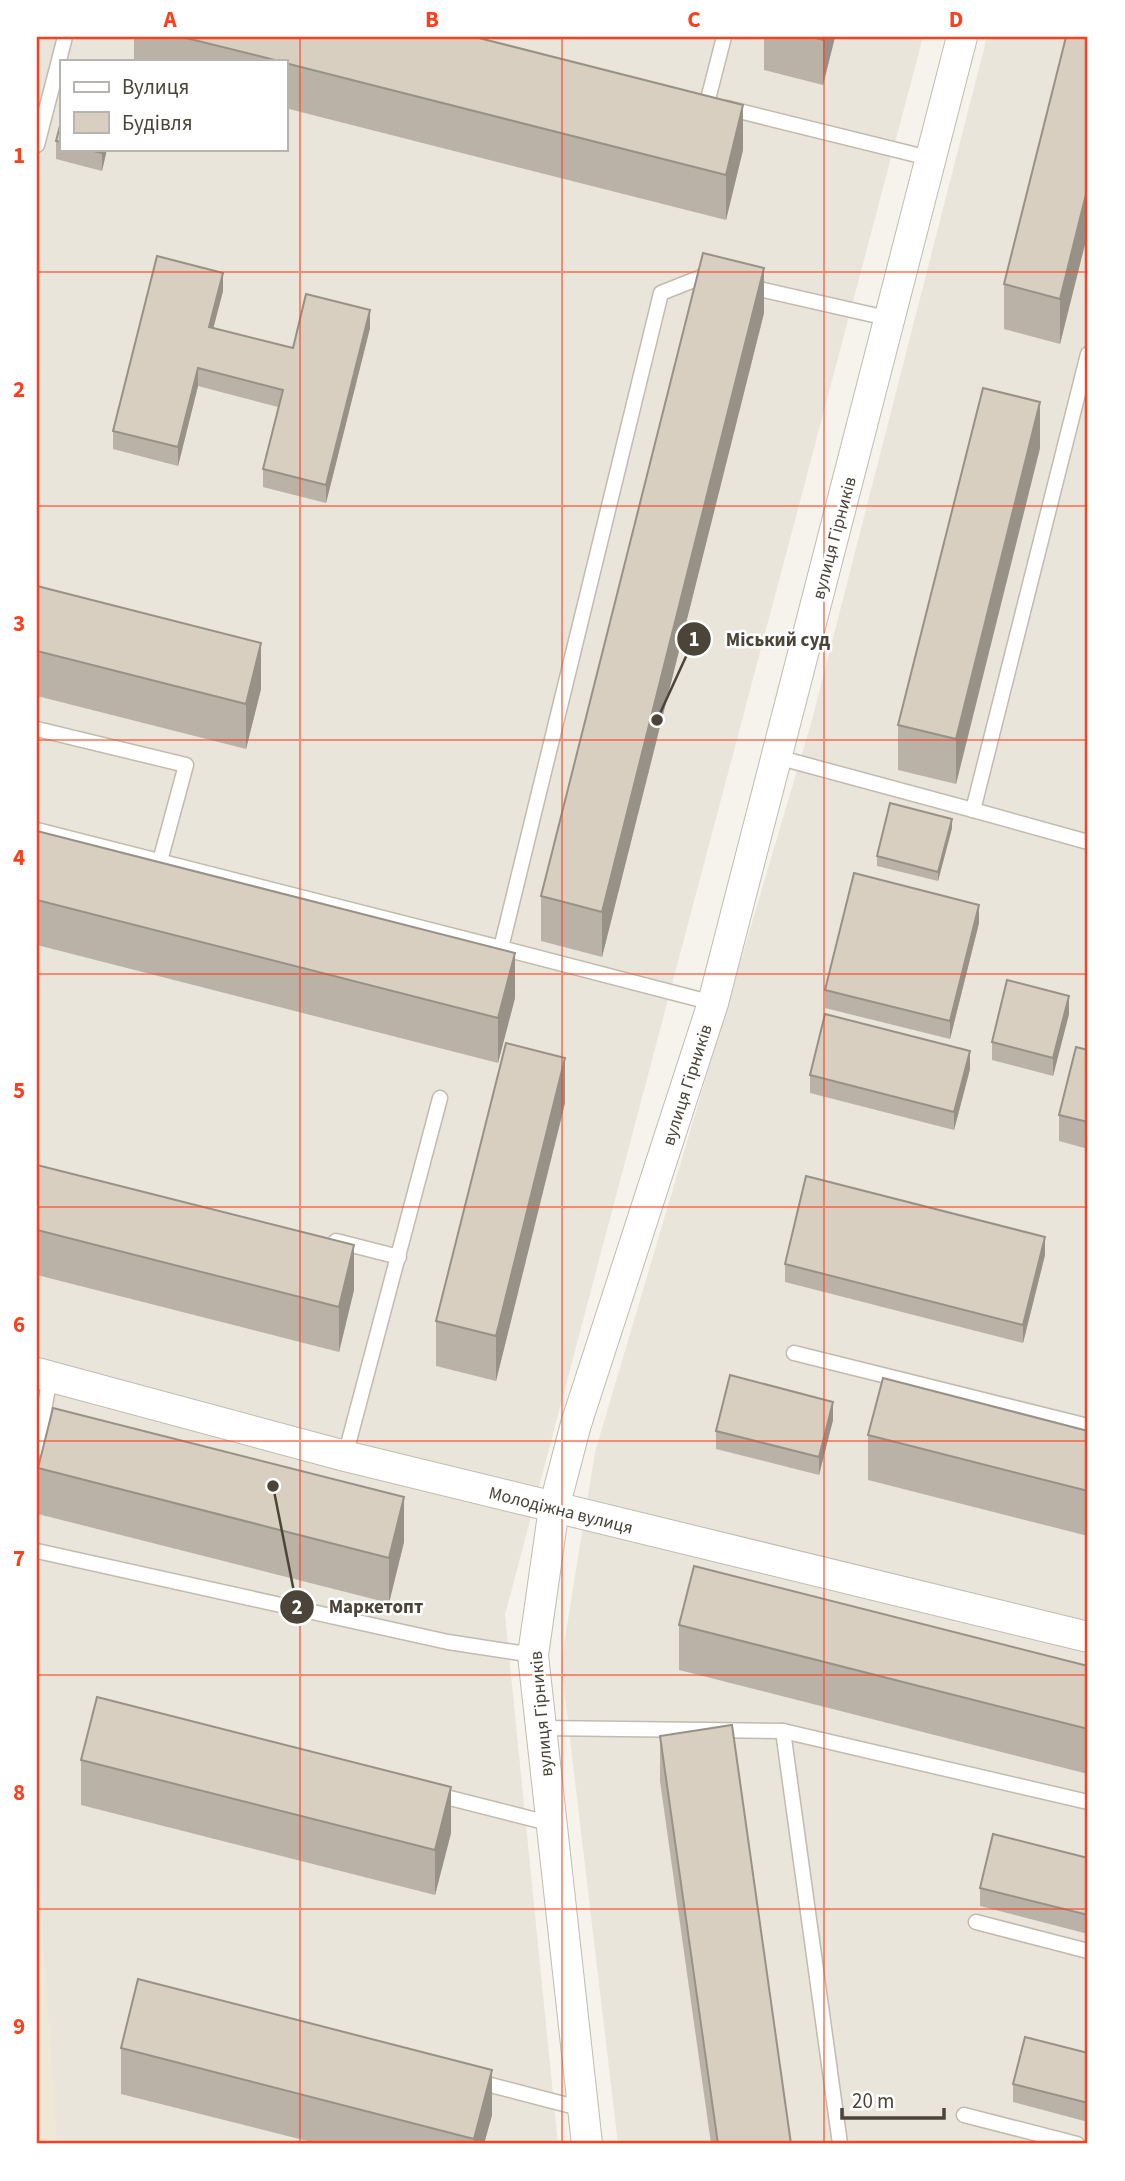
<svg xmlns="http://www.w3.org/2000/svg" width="1125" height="2181" font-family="'Source Sans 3',sans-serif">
	<rect width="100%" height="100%" fill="#f6f3ec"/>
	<!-- residential -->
	<g fill="#eae5da" fill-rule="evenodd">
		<path d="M37,37H923L505,1615L558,2144H37ZM61,61H285V149H61Z"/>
		<polygon points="987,37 1088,37 1088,2144 618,2144 561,1663 595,1452 812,720"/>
	</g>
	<!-- education -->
	<polygon fill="#efe8d6" points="37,1869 39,1882 57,2144 37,2144"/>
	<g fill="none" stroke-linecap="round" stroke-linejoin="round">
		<defs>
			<g id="lane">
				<polyline points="707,103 724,37"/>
				<polyline points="727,108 933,159"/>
				<polyline points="37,145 65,37"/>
				<polyline points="712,278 704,276 661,293 501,948 713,1003"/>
				<polyline points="746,286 891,319"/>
				<polyline points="1088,354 973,810 1088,842"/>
				<polyline points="37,729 186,765 160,861"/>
				<polyline points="777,757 973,810"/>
				<polyline points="37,830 501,948"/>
				<polyline points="336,1241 399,1257"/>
				<polyline points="794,1353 1088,1426"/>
				<polyline points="37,1449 50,1377"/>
				<polyline points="345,1456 440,1098"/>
				<polyline points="37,1551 448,1642 533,1655"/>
				<polyline points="541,1728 783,1731 840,2144"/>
				<polyline points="783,1731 1088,1802"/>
				<polyline points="434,1794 552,1824"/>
				<polyline points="976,1922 1088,1951"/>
				<polyline points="475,2081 583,2109"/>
				<polyline points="964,2115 1077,2144"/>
			</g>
			<g id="street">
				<polyline points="37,1373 345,1456 1088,1637"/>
				<polyline points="587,2144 533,1655 554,1508 576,1424 713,1003 962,37"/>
			</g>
		</defs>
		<!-- lane casing -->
		<use href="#lane" stroke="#c2bbae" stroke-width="17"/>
		<!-- street casing -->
		<use href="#street" stroke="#c2bbae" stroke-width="32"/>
		<!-- lane -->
		<use href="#lane" stroke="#fff" stroke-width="14"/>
		<!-- street -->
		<use href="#street" stroke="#fff" stroke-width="30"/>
	</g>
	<!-- wall -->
	<g fill="#bab2a6">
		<polygon points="134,37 475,37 743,150 726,220 285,108 285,61 134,61"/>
		<polygon points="764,37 835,37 823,85 764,70"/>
		<polygon points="1088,37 1088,232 1060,344 1004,329 1004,284"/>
		<polygon points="61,122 61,149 107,149 102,171 56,159 56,141"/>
		<polygon points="223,291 213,328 293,348 370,328 326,503 263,487 263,469 278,407 198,386 178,466 113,449 113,431"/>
		<polygon points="764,313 602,957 541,941 541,896"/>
		<polygon points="1040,448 956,784 898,770 898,725"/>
		<polygon points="37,586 261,689 246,749 37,696"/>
		<polygon points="952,828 938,881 877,866 877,856"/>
		<polygon points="37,831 515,998 498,1063 37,945"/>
		<polygon points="979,923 950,1039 825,1008 825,990"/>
		<polygon points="1069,1014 1053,1076 992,1060 992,1042"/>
		<polygon points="1088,1050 1088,1149 1059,1141 1059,1115"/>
		<polygon points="970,1069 954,1130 810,1093 810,1075"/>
		<polygon points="565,1103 496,1381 436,1366 436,1321"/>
		<polygon points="37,1165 354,1290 339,1352 37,1275"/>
		<polygon points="1045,1255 1023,1343 785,1282 785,1264"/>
		<polygon points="833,1420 819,1475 716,1449 716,1431"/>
		<polygon points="1088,1431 1088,1536 868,1480 868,1435"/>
		<polygon points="38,1468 404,1542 389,1603 38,1514"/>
		<polygon points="679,1625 1088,1666 1088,1774 679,1670"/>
		<polygon points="660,1736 791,2144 711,2144 660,1781"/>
		<polygon points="81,1760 451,1833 435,1895 81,1805"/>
		<polygon points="1088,1858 1088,1934 980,1906 980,1888"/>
		<polygon points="121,2048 492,2115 484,2144 319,2144 121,2094"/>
		<polygon points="1088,2053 1088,2122 1013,2102 1013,2084"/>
	</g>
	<!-- shaded-wall -->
	<g fill="#979187">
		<polygon points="823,37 835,37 823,85"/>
		<polygon points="743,105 743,150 726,220 726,175"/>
		<polygon points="103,149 107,149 102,171 102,153"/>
		<polygon points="1088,186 1088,232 1060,344 1060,299"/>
		<polygon points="764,268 764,313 602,957 602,912"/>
		<polygon points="223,273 223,291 209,345 209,327"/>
		<polygon points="370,310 370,328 326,503 326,485"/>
		<polygon points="198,368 198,386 178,466 178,447"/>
		<polygon points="1040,402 1040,448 956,784 956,739"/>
		<polygon points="261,643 261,689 246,749 246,704"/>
		<polygon points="952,819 952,828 938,881 938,872"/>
		<polygon points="979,905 979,923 950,1039 950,1021"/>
		<polygon points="515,953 515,998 498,1063 498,1018"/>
		<polygon points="1069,996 1069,1014 1053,1076 1053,1058"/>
		<polygon points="970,1051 970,1069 954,1130 954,1112"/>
		<polygon points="565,1058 565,1103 496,1381 496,1336"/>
		<polygon points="1045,1237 1045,1255 1023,1343 1023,1325"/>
		<polygon points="354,1245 354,1290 339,1352 339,1307"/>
		<polygon points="833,1402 833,1420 819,1475 819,1457"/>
		<polygon points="404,1497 404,1542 389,1603 389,1558"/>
		<polygon points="451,1787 451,1833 435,1895 435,1850"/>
		<polygon points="492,2070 492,2115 484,2144 474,2144 474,2139"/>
	</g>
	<!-- building -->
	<g fill="#d8cfc1" stroke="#979187" stroke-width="2">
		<polygon points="182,37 475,37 743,105 726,175 285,63 285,61 279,61"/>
		<polygon points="812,37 823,37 823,40"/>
		<polygon points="1066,37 1088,37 1088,186 1060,299 1004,284"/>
		<polygon points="61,122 61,142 56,141"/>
		<polygon points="86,149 103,149 102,153"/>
		<polygon points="703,253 764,268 602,912 541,896"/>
		<polygon points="157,256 223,273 209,327 293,348 306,294 370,310 326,485 263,469 283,390 198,368 178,447 113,431"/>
		<polygon points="983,388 1040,402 956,739 898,725"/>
		<polygon points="37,586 261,643 246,704 37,651"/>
		<polygon points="890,803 952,819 938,872 877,856"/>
		<polygon points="37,831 515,953 498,1018 37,900"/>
		<polygon points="854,873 979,905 950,1021 825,990"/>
		<polygon points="1007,980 1069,996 1053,1058 992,1042"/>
		<polygon points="825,1014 970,1051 954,1112 810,1075"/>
		<polygon points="506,1043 565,1058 496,1336 436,1321"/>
		<polygon points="1076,1047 1088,1050 1088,1122 1059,1115"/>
		<polygon points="37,1165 354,1245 339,1307 37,1230"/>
		<polygon points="806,1176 1045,1237 1023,1325 785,1264"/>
		<polygon points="730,1375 833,1402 819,1457 716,1431"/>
		<polygon points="883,1378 1088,1431 1088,1491 868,1435"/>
		<polygon points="53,1408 404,1497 389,1558 38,1468"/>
		<polygon points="694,1566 1088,1666 1088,1729 679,1625"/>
		<polygon points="97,1697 451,1787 435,1850 81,1760"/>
		<polygon points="732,1725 791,2144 718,2144 660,1736"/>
		<polygon points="993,1834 1088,1858 1088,1915 980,1888"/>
		<polygon points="138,1979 492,2070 474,2139 121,2048"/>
		<polygon points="1025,2037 1088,2053 1088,2103 1013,2084"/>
	</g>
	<!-- grid -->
	<path fill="none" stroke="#fc3f1d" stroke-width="2" stroke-opacity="0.55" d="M300,37V2144M562,37V2144M824,37V2144M37,272H1088M37,506H1088M37,740H1088M37,974H1088M37,1207H1088M37,1441H1088M37,1675H1088M37,1909H1088"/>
	<g text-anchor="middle" stroke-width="5" stroke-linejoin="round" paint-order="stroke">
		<!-- street labels -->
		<g font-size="18" fill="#4b4439" stroke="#fff">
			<text transform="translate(834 538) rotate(-75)" y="6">вулиця Гірників</text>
			<text transform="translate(687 1085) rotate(-72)" y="6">вулиця Гірників</text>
			<text transform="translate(561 1510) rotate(14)" y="6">Молодіжна вулиця</text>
			<text transform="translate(541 1714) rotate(-95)" y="6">вулиця Гірників</text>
		</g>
	</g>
	<!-- callouts -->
	<path fill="none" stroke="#4b4439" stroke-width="2.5" d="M657 720L694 639M273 1486L297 1607"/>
	<g fill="#4b4439" stroke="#fff" stroke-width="2.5">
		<circle cx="657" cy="720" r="7"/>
		<circle cx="273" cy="1486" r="7"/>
		<circle cx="694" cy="639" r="18"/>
		<circle cx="297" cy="1607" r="18"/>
	</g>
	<g font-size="21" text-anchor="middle" font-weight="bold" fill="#fff">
		<text x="694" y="646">1</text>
		<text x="297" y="1614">2</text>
	</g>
	<g font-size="19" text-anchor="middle" font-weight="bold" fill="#4b4439" stroke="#fff" stroke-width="5" stroke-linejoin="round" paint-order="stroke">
		<text x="778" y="646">Міський суд</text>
		<text x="376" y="1613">Маркетопт</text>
	</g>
	<!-- border -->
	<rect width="1125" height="2181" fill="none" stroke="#ffffff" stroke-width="77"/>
	<!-- legend -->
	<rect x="60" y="60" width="228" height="91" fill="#ffffff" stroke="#b7b4b0" stroke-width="2"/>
	<rect x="74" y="82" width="35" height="10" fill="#ffffff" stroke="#b7b4b0" stroke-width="2"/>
	<text x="122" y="94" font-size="21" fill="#4b4439">Вулиця</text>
	<rect x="74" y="112" width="35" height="21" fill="#d8cfc1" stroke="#b7b4b0" stroke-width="2"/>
	<text x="122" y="130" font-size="21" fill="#4b4439">Будівля</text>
	<!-- scale -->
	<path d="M842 2108v10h102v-10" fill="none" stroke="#4b4439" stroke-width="3.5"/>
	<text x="852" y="2108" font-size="21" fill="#4b4439" stroke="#ffffff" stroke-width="5" paint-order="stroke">20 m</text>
	<rect x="38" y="38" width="1048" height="2104" fill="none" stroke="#fc3f1d" stroke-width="2.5"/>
	<g font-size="23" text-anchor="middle" font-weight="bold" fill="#fc3f1d">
		<text x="170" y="27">A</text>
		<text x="432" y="27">B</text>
		<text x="694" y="27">C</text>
		<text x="956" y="27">D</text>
		<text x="19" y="163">1</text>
		<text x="19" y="397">2</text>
		<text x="19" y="631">3</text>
		<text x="19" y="865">4</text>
		<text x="19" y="1098">5</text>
		<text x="19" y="1332">6</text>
		<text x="19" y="1566">7</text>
		<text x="19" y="1800">8</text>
		<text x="19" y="2034">9</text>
	</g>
</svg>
